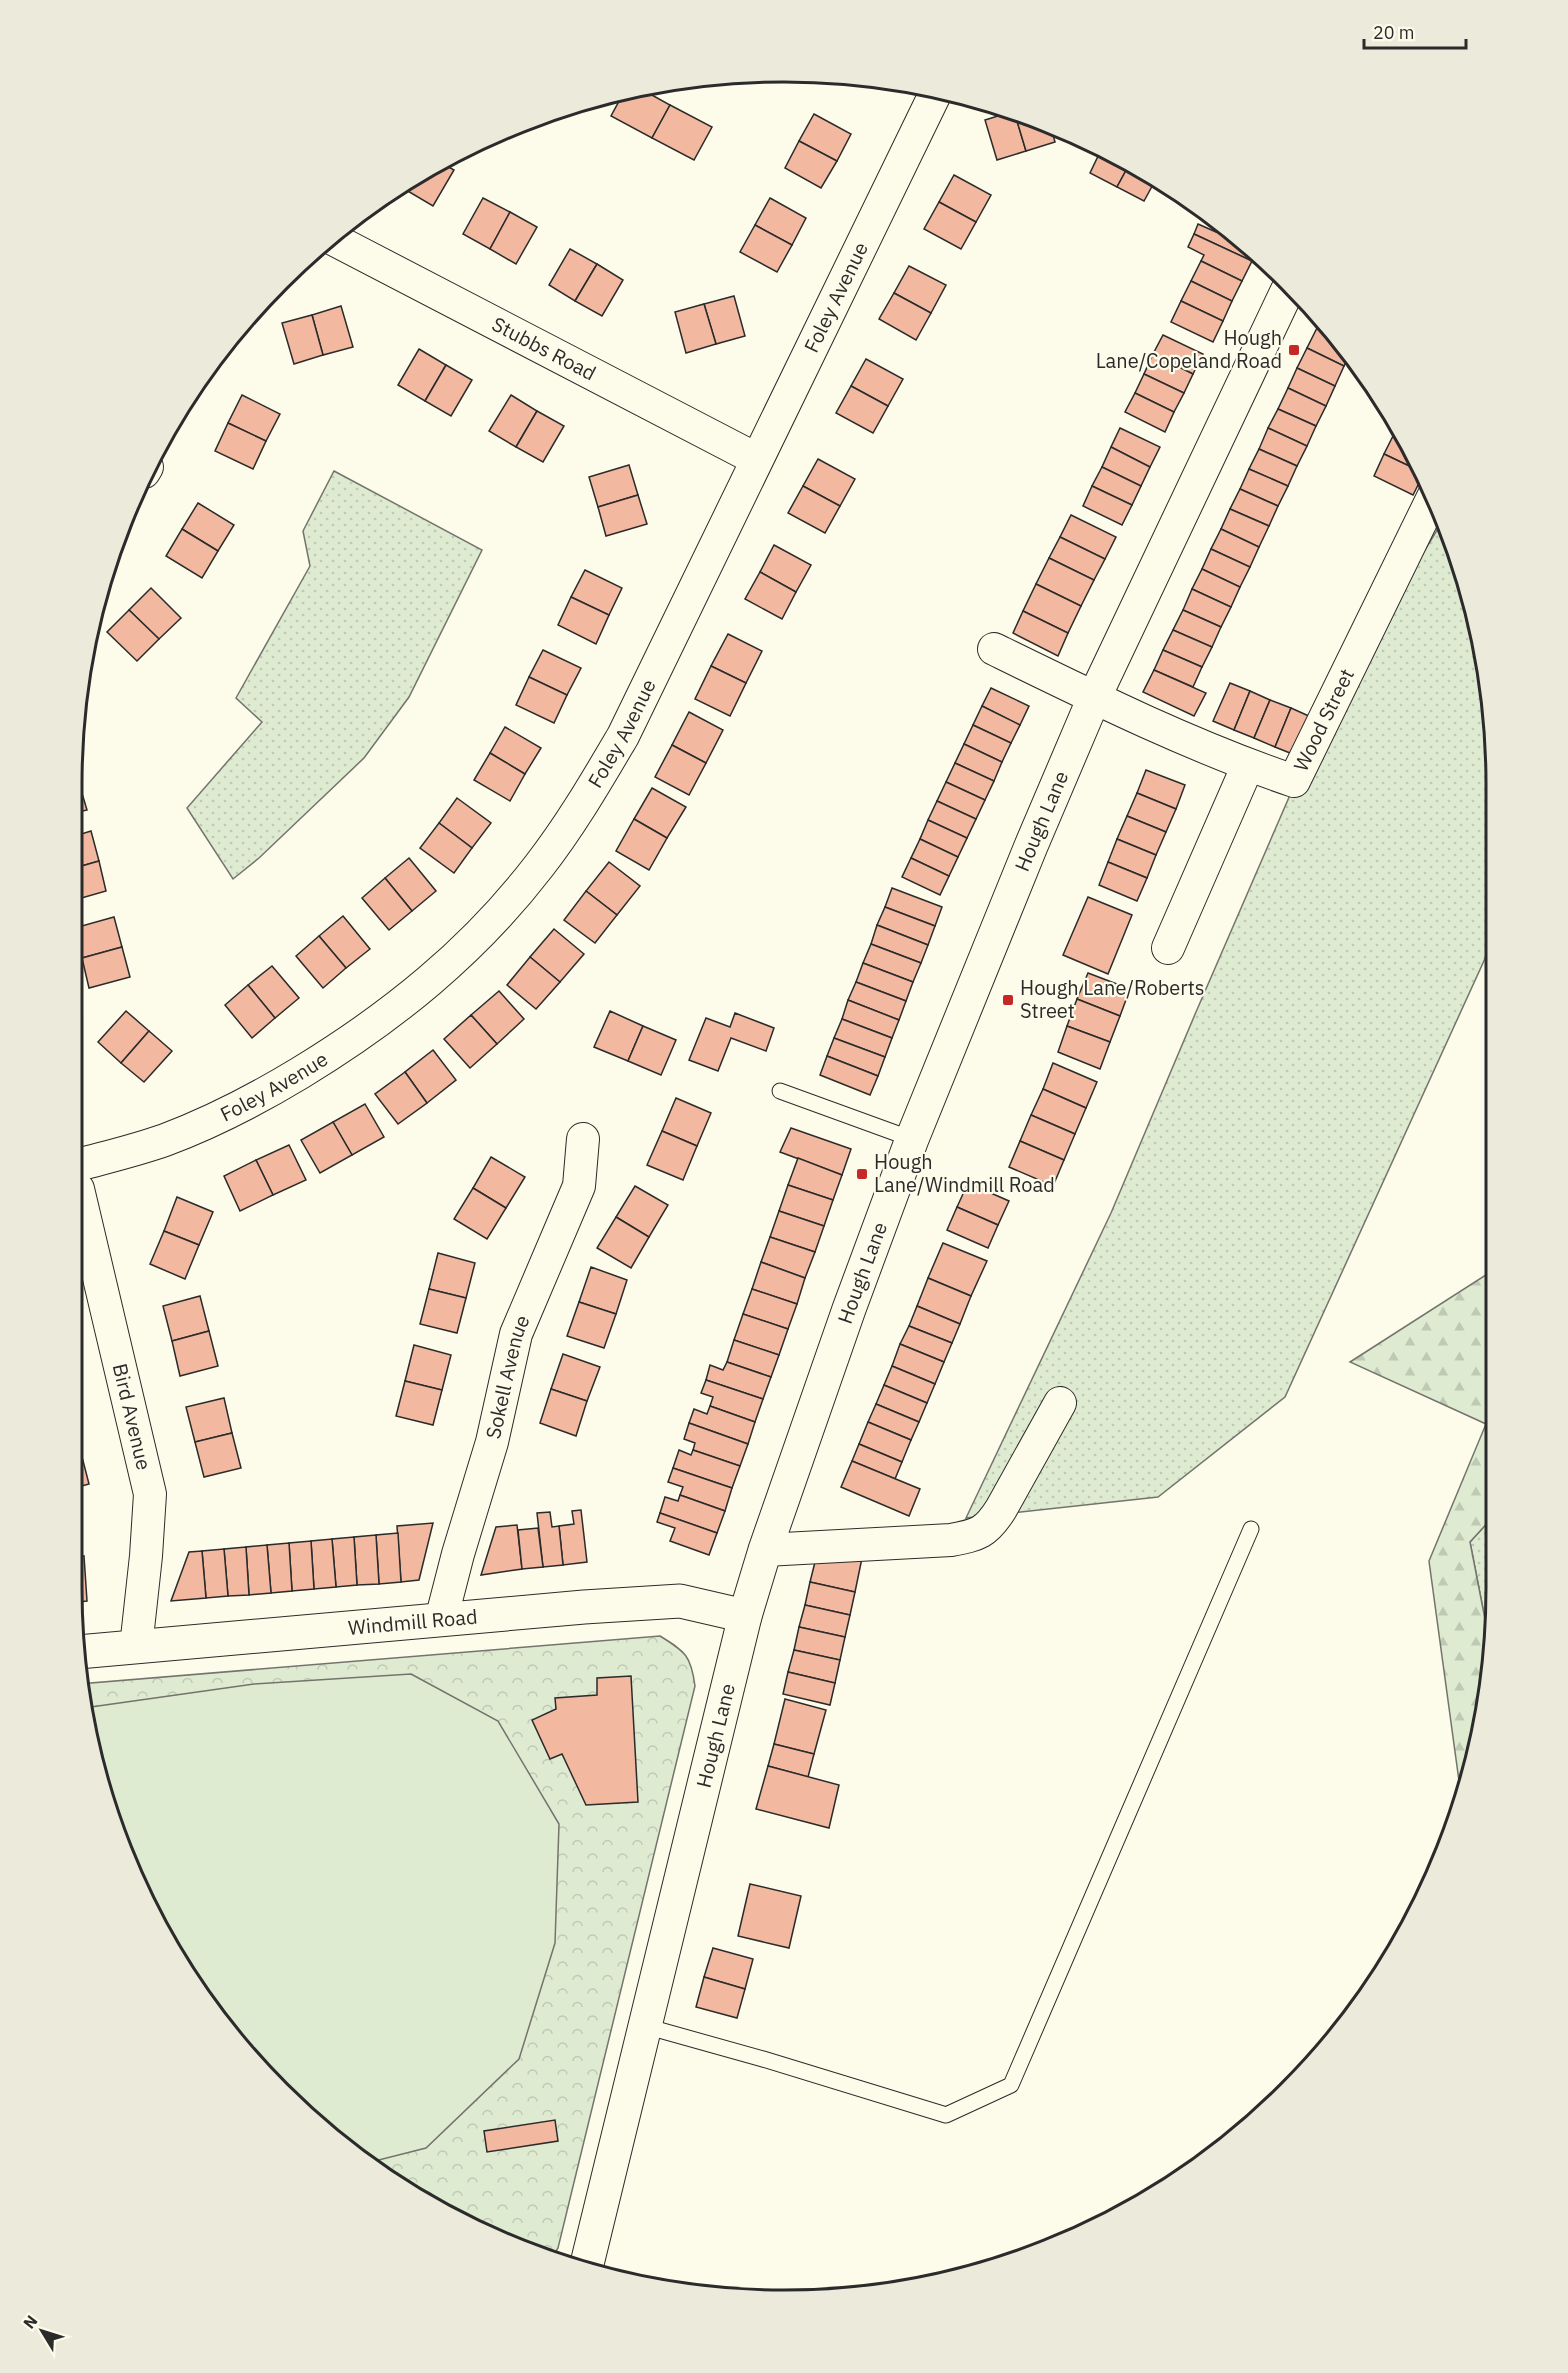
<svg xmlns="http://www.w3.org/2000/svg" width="1568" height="2373" font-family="'IBM Plex Sans',sans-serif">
	<defs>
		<pattern id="grass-dots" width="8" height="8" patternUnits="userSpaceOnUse" patternTransform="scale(1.5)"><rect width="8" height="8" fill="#deebd1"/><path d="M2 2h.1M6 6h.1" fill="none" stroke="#bfcab4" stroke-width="1.8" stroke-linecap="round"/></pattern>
		<pattern id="forest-firs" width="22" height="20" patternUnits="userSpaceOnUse" patternTransform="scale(1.5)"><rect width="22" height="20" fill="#deebd1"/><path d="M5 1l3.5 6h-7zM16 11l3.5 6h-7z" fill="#bfcab4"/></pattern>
		<pattern id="park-crowns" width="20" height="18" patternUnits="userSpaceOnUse" patternTransform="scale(1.5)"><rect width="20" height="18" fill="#deebd1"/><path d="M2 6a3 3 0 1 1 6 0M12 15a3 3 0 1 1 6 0" fill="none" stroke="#bfcab4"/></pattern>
	</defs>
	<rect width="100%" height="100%" fill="#fdfbea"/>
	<!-- grass -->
	<g fill="url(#grass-dots)" stroke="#74746e" stroke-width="1.5">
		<polygon points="334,471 482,550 409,697 364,758 259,858 233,879 187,808 262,722 236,698 310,566 303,531"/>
		<polygon points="1442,522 1472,600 1494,738 1493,941 1285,1397 1158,1497 966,1518 1111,1213 1196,1012 1326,712"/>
		<polygon points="1491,1519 1490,1645 1470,1542"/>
	</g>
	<!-- forest -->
	<polygon fill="url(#forest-firs)" stroke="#74746e" stroke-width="1.5" points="1492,1271 1491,1519 1470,1542 1490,1645 1490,1682 1462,1803 1429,1561 1486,1424 1350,1362"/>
	<!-- park -->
	<path fill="url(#park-crowns)" stroke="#74746e" stroke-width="1.5" d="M660,1636C686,1652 691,1656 695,1686L558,2248L551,2260L512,2247L350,2154L249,2059L192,1985L110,1818L79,1684Z"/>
	<!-- pitch -->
	<polygon fill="#deebd1" stroke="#74746e" stroke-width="1.5" points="411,1674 498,1721 559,1824 555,1943 519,2059 426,2148 367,2163 350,2154 249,2059 192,1985 110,1818 85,1712 91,1707 254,1684"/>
	<!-- building -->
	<g fill="#f2b8a0" stroke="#2b2b2b" stroke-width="1.5">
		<polygon points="641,89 670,105 652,138 611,116 624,92"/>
		<polygon points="670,105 712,127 694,160 652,138"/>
		<polygon points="1014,111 1026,151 997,160 985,120"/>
		<polygon points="1014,111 1051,127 1055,142 1026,151"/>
		<polygon points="814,114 851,134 837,161 799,141"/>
		<polygon points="799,141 837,161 821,188 785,168"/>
		<polygon points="1101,150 1130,163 1117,187 1090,173"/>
		<polygon points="442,163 454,170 433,206 406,190 411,182"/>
		<polygon points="1130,163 1156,179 1144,201 1117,187"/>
		<polygon points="954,175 991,195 976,222 939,202"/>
		<polygon points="483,198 510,212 490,249 463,234"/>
		<polygon points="770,198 806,218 792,245 755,225"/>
		<polygon points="939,202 976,222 961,249 924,229"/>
		<polygon points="510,212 537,227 516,264 490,249"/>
		<polygon points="1198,224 1216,232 1220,225 1256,251 1252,261 1194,234"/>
		<polygon points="755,225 792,245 777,272 740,252"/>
		<polygon points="1194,234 1252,261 1242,281 1201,261 1204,255 1188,247"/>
		<polygon points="570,249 597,264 575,301 549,285"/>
		<polygon points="1201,261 1242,281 1232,301 1191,281"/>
		<polygon points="597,264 623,280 602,316 575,301"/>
		<polygon points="909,266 946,285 931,313 894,293"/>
		<polygon points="1191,281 1232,301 1223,321 1181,301"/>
		<polygon points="894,293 931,313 916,340 879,319"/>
		<polygon points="734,296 745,336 716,344 704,304"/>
		<polygon points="1181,301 1223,321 1213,342 1171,322"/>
		<polygon points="704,304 716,344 686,353 675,312"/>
		<polygon points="341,306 353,347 323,355 312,315"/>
		<polygon points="312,315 323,355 294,364 282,323"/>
		<polygon points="1320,320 1336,337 1317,328"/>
		<polygon points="1317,328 1336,337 1349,351 1350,353 1344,366 1307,348"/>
		<polygon points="1163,335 1203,354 1193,374 1153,354"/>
		<polygon points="1307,348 1344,366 1335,386 1297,368"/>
		<polygon points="419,349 446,365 425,401 398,385"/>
		<polygon points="1153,354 1193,374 1184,393 1144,374"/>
		<polygon points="866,359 903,379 888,406 851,386"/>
		<polygon points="446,365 472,380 451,416 425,401"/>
		<polygon points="1297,368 1335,386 1326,406 1288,388"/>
		<polygon points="1144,374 1184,393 1174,412 1135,393"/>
		<polygon points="851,386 888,406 873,433 836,413"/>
		<polygon points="1288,388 1326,406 1316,426 1278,409"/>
		<polygon points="1135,393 1174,412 1165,432 1125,412"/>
		<polygon points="242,395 280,414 266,441 228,423"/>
		<polygon points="511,395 537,411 516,447 489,431"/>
		<polygon points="1278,409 1316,426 1307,446 1268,428"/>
		<polygon points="537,411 564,426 543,462 516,447"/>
		<polygon points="228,423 266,441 253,469 215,451"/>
		<polygon points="1120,428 1160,447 1150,467 1111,447"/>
		<polygon points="1268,428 1307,446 1297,466 1259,449"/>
		<polygon points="1395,432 1401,435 1424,473 1384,454"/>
		<polygon points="1111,447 1150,467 1141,486 1102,467"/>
		<polygon points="1259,449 1297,466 1288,486 1249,469"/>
		<polygon points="1384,454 1424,473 1413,495 1374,476"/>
		<polygon points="818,459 855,479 840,506 803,486"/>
		<polygon points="629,465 638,495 598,507 589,477"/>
		<polygon points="1102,467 1141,486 1132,505 1092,486"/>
		<polygon points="1249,469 1288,486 1278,506 1240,489"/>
		<polygon points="803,486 840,506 825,533 788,513"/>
		<polygon points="1092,486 1132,505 1122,525 1083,506"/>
		<polygon points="1240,489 1278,506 1269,526 1230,509"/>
		<polygon points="638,495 647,524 606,536 598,507"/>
		<polygon points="198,503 234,525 218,551 182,529"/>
		<polygon points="1230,509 1269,526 1259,547 1221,529"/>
		<polygon points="1071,515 1116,537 1105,559 1060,537"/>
		<polygon points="182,529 218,551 202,578 166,556"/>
		<polygon points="1221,529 1259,547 1250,567 1211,549"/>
		<polygon points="1060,537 1105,559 1094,580 1049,558"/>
		<polygon points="774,545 811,565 796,592 760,572"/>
		<polygon points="1211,549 1250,567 1240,587 1202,569"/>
		<polygon points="1049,558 1094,580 1081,606 1036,584"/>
		<polygon points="1202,569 1240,587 1231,607 1192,589"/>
		<polygon points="585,570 622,588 609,615 571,597"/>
		<polygon points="760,572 796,592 782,619 745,599"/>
		<polygon points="1036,584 1081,606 1068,633 1023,611"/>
		<polygon points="151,588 181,618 159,639 129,610"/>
		<polygon points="1192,589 1231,607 1221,627 1183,610"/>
		<polygon points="571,597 609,615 596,644 558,625"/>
		<polygon points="129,610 159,639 137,661 107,632"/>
		<polygon points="1183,610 1221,627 1212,647 1173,630"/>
		<polygon points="1023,611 1068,633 1058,656 1013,633"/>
		<polygon points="1173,630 1212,647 1202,667 1163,650"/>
		<polygon points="728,634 762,651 746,683 711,666"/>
		<polygon points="543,650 581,668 567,695 529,677"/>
		<polygon points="1163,650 1202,667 1193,687 1154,670"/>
		<polygon points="711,666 746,683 730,716 695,699"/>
		<polygon points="1154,670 1206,693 1194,716 1143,692"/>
		<polygon points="529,677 567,695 554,723 516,705"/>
		<polygon points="1230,683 1250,691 1234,730 1213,721"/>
		<polygon points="991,688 1029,706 1020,725 982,706"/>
		<polygon points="1250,691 1270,700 1254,738 1234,730"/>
		<polygon points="1270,700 1291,708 1275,747 1254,738"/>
		<polygon points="982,706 1020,725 1011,743 973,725"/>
		<polygon points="1291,708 1311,717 1295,755 1275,747"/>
		<polygon points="689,712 723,730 706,763 672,745"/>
		<polygon points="973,725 1011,743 1002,762 964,744"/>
		<polygon points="505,727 541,748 525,774 490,753"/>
		<polygon points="964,744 1002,762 994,781 955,763"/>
		<polygon points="672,745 706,763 689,795 655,777"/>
		<polygon points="490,753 525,774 510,801 474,780"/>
		<polygon points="955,763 994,781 985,800 946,782"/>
		<polygon points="1146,770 1185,785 1176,809 1137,793"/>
		<polygon points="78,780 87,810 78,812"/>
		<polygon points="946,782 985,800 976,819 937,801"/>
		<polygon points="652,788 686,807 667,838 634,819"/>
		<polygon points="1137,793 1176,809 1166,832 1127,816"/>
		<polygon points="457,798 491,823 472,848 439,823"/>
		<polygon points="937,801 976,819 967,838 928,820"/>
		<polygon points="1127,816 1166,832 1156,855 1117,839"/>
		<polygon points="634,819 667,838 649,870 616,851"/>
		<polygon points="928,820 967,838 958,857 920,839"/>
		<polygon points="439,823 472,848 454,873 420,848"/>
		<polygon points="91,831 99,861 78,867 78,835"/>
		<polygon points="920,839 958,857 949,876 911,858"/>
		<polygon points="1117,839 1156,855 1147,878 1108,862"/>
		<polygon points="409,858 436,891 412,911 385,878"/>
		<polygon points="911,858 949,876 940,895 902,877"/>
		<polygon points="99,861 106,891 78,899 78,867"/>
		<polygon points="609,862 640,886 617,915 586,891"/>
		<polygon points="1108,862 1147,878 1137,901 1099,885"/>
		<polygon points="385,878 412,911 389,930 362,898"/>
		<polygon points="892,888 942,907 935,926 885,907"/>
		<polygon points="586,891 617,915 595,943 564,920"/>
		<polygon points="1088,897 1132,915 1108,974 1063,955"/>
		<polygon points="885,907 935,926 928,945 877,925"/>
		<polygon points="343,916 370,949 346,968 319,936"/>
		<polygon points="114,917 122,947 82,958 78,944 78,927"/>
		<polygon points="877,925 928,945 921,963 871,944"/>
		<polygon points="554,929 584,954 560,982 530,957"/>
		<polygon points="319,936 346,968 323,988 296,956"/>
		<polygon points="871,944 921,963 913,982 863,963"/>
		<polygon points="122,947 130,977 89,988 82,958"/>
		<polygon points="530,957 560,982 536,1009 507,985"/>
		<polygon points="863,963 913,982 906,1001 856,982"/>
		<polygon points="272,966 299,998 275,1018 248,985"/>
		<polygon points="1088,973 1130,989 1120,1016 1077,999"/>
		<polygon points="856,982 906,1001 899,1020 848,1000"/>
		<polygon points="248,985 275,1018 252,1038 225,1005"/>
		<polygon points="499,991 524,1019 497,1044 471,1015"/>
		<polygon points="1077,999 1120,1016 1110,1042 1067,1026"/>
		<polygon points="848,1000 899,1020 892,1038 842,1019"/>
		<polygon points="126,1011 149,1031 121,1063 98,1042"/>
		<polygon points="610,1011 643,1026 628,1061 594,1047"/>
		<polygon points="735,1013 774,1028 766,1051 731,1038 718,1071 689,1060 706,1018 730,1027"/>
		<polygon points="471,1015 497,1044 470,1068 444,1039"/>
		<polygon points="842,1019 892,1038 885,1057 834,1038"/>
		<polygon points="643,1026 676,1040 661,1075 628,1061"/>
		<polygon points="1067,1026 1110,1042 1100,1069 1058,1052"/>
		<polygon points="149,1031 172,1051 144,1082 121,1063"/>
		<polygon points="834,1038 885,1057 878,1076 827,1056"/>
		<polygon points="433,1050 456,1080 427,1103 405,1072"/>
		<polygon points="827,1056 878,1076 870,1095 820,1075"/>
		<polygon points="1053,1063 1097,1082 1086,1108 1043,1089"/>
		<polygon points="405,1072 427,1103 398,1124 375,1094"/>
		<polygon points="1043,1089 1086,1108 1075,1134 1031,1115"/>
		<polygon points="676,1098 711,1113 697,1146 662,1131"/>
		<polygon points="365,1104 384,1137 352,1155 333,1122"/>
		<polygon points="1031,1115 1075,1134 1064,1160 1020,1141"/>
		<polygon points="333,1122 352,1155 320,1173 301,1140"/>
		<polygon points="791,1128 851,1149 842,1175 780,1152"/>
		<polygon points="662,1131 697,1146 683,1180 647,1165"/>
		<polygon points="1020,1141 1064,1160 1053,1186 1009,1167"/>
		<polygon points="289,1145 306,1180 273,1195 256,1160"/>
		<polygon points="491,1157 525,1177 506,1208 473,1188"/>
		<polygon points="798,1158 842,1175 833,1200 788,1185"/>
		<polygon points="256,1160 273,1195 240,1211 224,1176"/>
		<polygon points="968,1183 1009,1201 998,1225 957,1207"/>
		<polygon points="788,1185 833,1200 824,1226 779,1211"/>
		<polygon points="635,1186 668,1205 649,1237 616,1217"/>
		<polygon points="473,1188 506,1208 487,1239 454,1219"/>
		<polygon points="177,1197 213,1212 199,1245 164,1231"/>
		<polygon points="957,1207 998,1225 988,1248 947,1230"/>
		<polygon points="779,1211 824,1226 815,1252 770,1237"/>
		<polygon points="616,1217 649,1237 631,1268 597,1248"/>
		<polygon points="164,1231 199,1245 185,1279 150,1264"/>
		<polygon points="770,1237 815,1252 805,1278 761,1262"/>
		<polygon points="943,1243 987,1261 971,1296 928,1278"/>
		<polygon points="438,1253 475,1263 466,1298 429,1289"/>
		<polygon points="761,1262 805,1278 797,1304 752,1289"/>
		<polygon points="591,1267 627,1280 616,1314 579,1302"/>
		<polygon points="928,1278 971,1296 960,1324 917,1306"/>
		<polygon points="429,1289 466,1298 457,1333 420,1324"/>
		<polygon points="752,1289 797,1304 788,1329 743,1314"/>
		<polygon points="200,1296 209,1331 172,1341 163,1306"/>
		<polygon points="579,1302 616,1314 604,1348 567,1336"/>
		<polygon points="917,1306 960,1324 952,1343 909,1326"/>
		<polygon points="743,1314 788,1329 779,1355 734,1340"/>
		<polygon points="909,1326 952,1343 944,1362 900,1344"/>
		<polygon points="209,1331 218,1366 180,1376 172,1341"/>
		<polygon points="734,1340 779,1355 771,1377 727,1362"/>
		<polygon points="900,1344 944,1362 935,1384 892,1366"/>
		<polygon points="414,1345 451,1355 442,1390 405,1381"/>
		<polygon points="563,1354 600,1367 587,1401 551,1389"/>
		<polygon points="727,1362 771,1377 763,1399 706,1380 710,1365 723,1370"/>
		<polygon points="892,1366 935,1384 927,1403 884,1385"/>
		<polygon points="706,1380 763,1399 755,1422 710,1406 713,1397 701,1393"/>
		<polygon points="405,1381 442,1390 433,1425 396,1416"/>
		<polygon points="884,1385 927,1403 919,1422 876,1404"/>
		<polygon points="551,1389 587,1401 576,1436 540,1423"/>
		<polygon points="224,1398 232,1433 195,1442 186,1407"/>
		<polygon points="876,1404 919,1422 911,1440 868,1422"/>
		<polygon points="710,1406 755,1422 748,1444 689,1423 694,1409 707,1414"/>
		<polygon points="868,1422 911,1440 902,1462 859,1444"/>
		<polygon points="689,1423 748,1444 740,1466 693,1450 695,1443 684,1439"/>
		<polygon points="232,1433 241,1468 204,1477 195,1442"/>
		<polygon points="859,1444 902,1462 895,1479 852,1461"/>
		<polygon points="78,1449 80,1449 89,1484 78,1487"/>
		<polygon points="679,1450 691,1455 693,1450 740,1466 732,1488 673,1468"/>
		<polygon points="852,1461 920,1489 909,1516 841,1487"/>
		<polygon points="673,1468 732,1488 725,1511 680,1495 683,1487 668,1482"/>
		<polygon points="680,1495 725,1511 717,1533 660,1513 665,1497 678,1501"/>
		<polygon points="581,1510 587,1562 563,1565 559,1526 574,1524 572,1511"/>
		<polygon points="550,1512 552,1527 559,1526 563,1565 543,1567 537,1513"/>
		<polygon points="660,1513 717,1533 709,1555 670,1541 675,1528 657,1522"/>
		<polygon points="433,1523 419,1580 401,1582 397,1526"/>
		<polygon points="517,1525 522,1569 481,1575 496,1527"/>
		<polygon points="538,1528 543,1567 522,1569 518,1530"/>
		<polygon points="398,1533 401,1582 379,1584 376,1535"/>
		<polygon points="376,1535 379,1584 357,1585 354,1537"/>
		<polygon points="354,1537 357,1585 336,1587 332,1539"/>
		<polygon points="332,1539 336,1587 314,1589 311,1541"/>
		<polygon points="311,1541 314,1589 292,1591 289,1543"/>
		<polygon points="289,1543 292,1591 271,1593 267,1545"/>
		<polygon points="267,1545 271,1593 249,1595 246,1547"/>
		<polygon points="246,1547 249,1595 228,1596 224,1549"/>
		<polygon points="224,1549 228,1596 206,1598 202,1551"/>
		<polygon points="202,1551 206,1598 171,1601 189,1552"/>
		<polygon points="84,1556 87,1601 78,1602 78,1557"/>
		<polygon points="862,1558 855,1592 810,1582 815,1562"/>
		<polygon points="810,1582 855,1592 850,1615 805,1605"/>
		<polygon points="805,1605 850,1615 845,1637 799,1627"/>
		<polygon points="799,1627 845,1637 840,1660 794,1650"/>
		<polygon points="794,1650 840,1660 835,1683 788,1672"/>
		<polygon points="788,1672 835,1683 830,1705 783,1694"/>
		<polygon points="631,1676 638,1802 586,1805 562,1754 550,1759 532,1720 556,1709 555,1698 597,1695 597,1678"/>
		<polygon points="785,1699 826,1710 814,1754 774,1744"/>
		<polygon points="774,1744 814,1754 808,1777 768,1766"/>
		<polygon points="768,1766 839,1785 829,1828 756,1809"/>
		<polygon points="750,1884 801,1896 789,1948 738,1936"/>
		<polygon points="713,1948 753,1959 745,1989 704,1977"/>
		<polygon points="704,1977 745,1989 737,2018 696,2007"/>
		<polygon points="555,2120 558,2141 487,2152 484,2131"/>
	</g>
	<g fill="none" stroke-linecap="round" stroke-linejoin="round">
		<defs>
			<g id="service">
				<polyline points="780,1091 912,1139"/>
				<polyline points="645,2026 763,2059 946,2115 1011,2085 1251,1529"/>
			</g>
			<g id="minor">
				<path id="s1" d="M331,238L756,459"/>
				<polyline points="144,472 147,467"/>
				<path id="s2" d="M994,649C1092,697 1191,746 1294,781L1433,497"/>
				<polyline points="1168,948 1248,765"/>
				<path id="s3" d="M78,1165C107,1157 137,1150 165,1140C213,1122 257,1099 300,1073C392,1017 473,952 539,866C571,825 597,780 623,736L936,92"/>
				<path id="s4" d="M78,1189L150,1494L146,1556L136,1647"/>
				<path d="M765,1550L951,1540C978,1535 986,1533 1001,1509L1060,1403"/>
				<path id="s5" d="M441,1620L458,1554L492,1442L516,1334L579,1186L583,1139"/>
			</g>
			<g id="tertiary">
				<path id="s6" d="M78,1652L584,1607L680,1601L745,1616"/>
			</g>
			<g id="secondary">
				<path id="s7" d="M585,2272L745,1616L765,1550L849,1309L912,1139L1031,846L1094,698L1289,287"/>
			</g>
		</defs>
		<!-- service casing -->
		<use href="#service" stroke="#2b2b2b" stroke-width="17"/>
		<!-- minor casing -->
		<use href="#minor" stroke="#2b2b2b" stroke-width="34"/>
		<!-- tertiary casing -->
		<use href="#tertiary" stroke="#2b2b2b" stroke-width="35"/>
		<!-- secondary casing -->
		<use href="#secondary" stroke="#2b2b2b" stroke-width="35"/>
		<!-- service -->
		<use href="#service" stroke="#fdfbea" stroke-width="15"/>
		<!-- minor -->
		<use href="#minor" stroke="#fdfbea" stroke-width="32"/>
		<!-- tertiary -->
		<use href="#tertiary" stroke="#fdfbea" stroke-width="33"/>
		<!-- secondary -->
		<use href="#secondary" stroke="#fdfbea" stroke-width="33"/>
	</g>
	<!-- markers -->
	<g fill="#c62828" stroke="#fdfbea" stroke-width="2">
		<rect x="1288" y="344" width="12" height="12" rx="3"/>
		<rect x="1002" y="994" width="12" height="12" rx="3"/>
		<rect x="856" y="1168" width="12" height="12" rx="3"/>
	</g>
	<g text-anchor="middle" stroke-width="4.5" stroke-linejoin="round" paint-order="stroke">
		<!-- street labels -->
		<g font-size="20" fill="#2b2b2b" stroke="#fdfbea">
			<text dy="7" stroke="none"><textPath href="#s3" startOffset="1202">Foley Avenue</textPath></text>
			<text dy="7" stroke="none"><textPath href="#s1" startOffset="240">Stubbs Road</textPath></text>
			<text dy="7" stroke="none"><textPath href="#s2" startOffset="396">Wood Street</textPath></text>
			<text dy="7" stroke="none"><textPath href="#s3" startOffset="716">Foley Avenue</textPath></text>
			<text dy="7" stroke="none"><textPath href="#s7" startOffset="1524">Hough Lane</textPath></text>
			<text dy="7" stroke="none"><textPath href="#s3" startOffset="212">Foley Avenue</textPath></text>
			<text dy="7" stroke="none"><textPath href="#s7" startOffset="1038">Hough Lane</textPath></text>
			<text dy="7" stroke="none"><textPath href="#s5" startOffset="252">Sokell Avenue</textPath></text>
			<text dy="7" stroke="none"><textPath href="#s4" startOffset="234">Bird Avenue</textPath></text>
			<text dy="7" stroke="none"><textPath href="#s6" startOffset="336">Windmill Road</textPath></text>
			<text dy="7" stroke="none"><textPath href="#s7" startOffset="552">Hough Lane</textPath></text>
		</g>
		<!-- poi labels -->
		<g font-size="20" fill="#2b2b2b" stroke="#fdfbea" text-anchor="start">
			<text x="1282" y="345" text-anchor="end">Hough<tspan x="1282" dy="23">Lane/Copeland Road</tspan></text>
			<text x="1020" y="995">Hough Lane/Roberts<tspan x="1020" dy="23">Street</tspan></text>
			<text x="874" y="1169">Hough<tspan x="874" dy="23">Lane/Windmill Road</tspan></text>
		</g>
	</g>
	<!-- crop -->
	<path d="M0 0H1568V2373H0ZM784 82H784A702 702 0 0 1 1486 784V1588A702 702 0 0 1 784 2290H784A702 702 0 0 1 82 1588V784A702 702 0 0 1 784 82Z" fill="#eceadb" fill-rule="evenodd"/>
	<path fill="none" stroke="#2b2b2b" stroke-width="3" d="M784 82H784A702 702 0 0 1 1486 784V1588A702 702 0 0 1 784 2290H784A702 702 0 0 1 82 1588V784A702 702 0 0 1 784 82Z"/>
	<!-- north arrow -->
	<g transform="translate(42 2331) rotate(308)" stroke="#fdfbea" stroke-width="4.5" paint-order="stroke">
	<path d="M0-4.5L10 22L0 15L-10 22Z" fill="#2b2b2b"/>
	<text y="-9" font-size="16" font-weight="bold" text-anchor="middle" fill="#2b2b2b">N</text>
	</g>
	<!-- scale -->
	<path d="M1364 39v9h102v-9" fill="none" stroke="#2b2b2b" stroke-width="3"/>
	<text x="1373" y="39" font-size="18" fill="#2b2b2b" stroke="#fdfbea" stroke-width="4.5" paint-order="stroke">20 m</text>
</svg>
